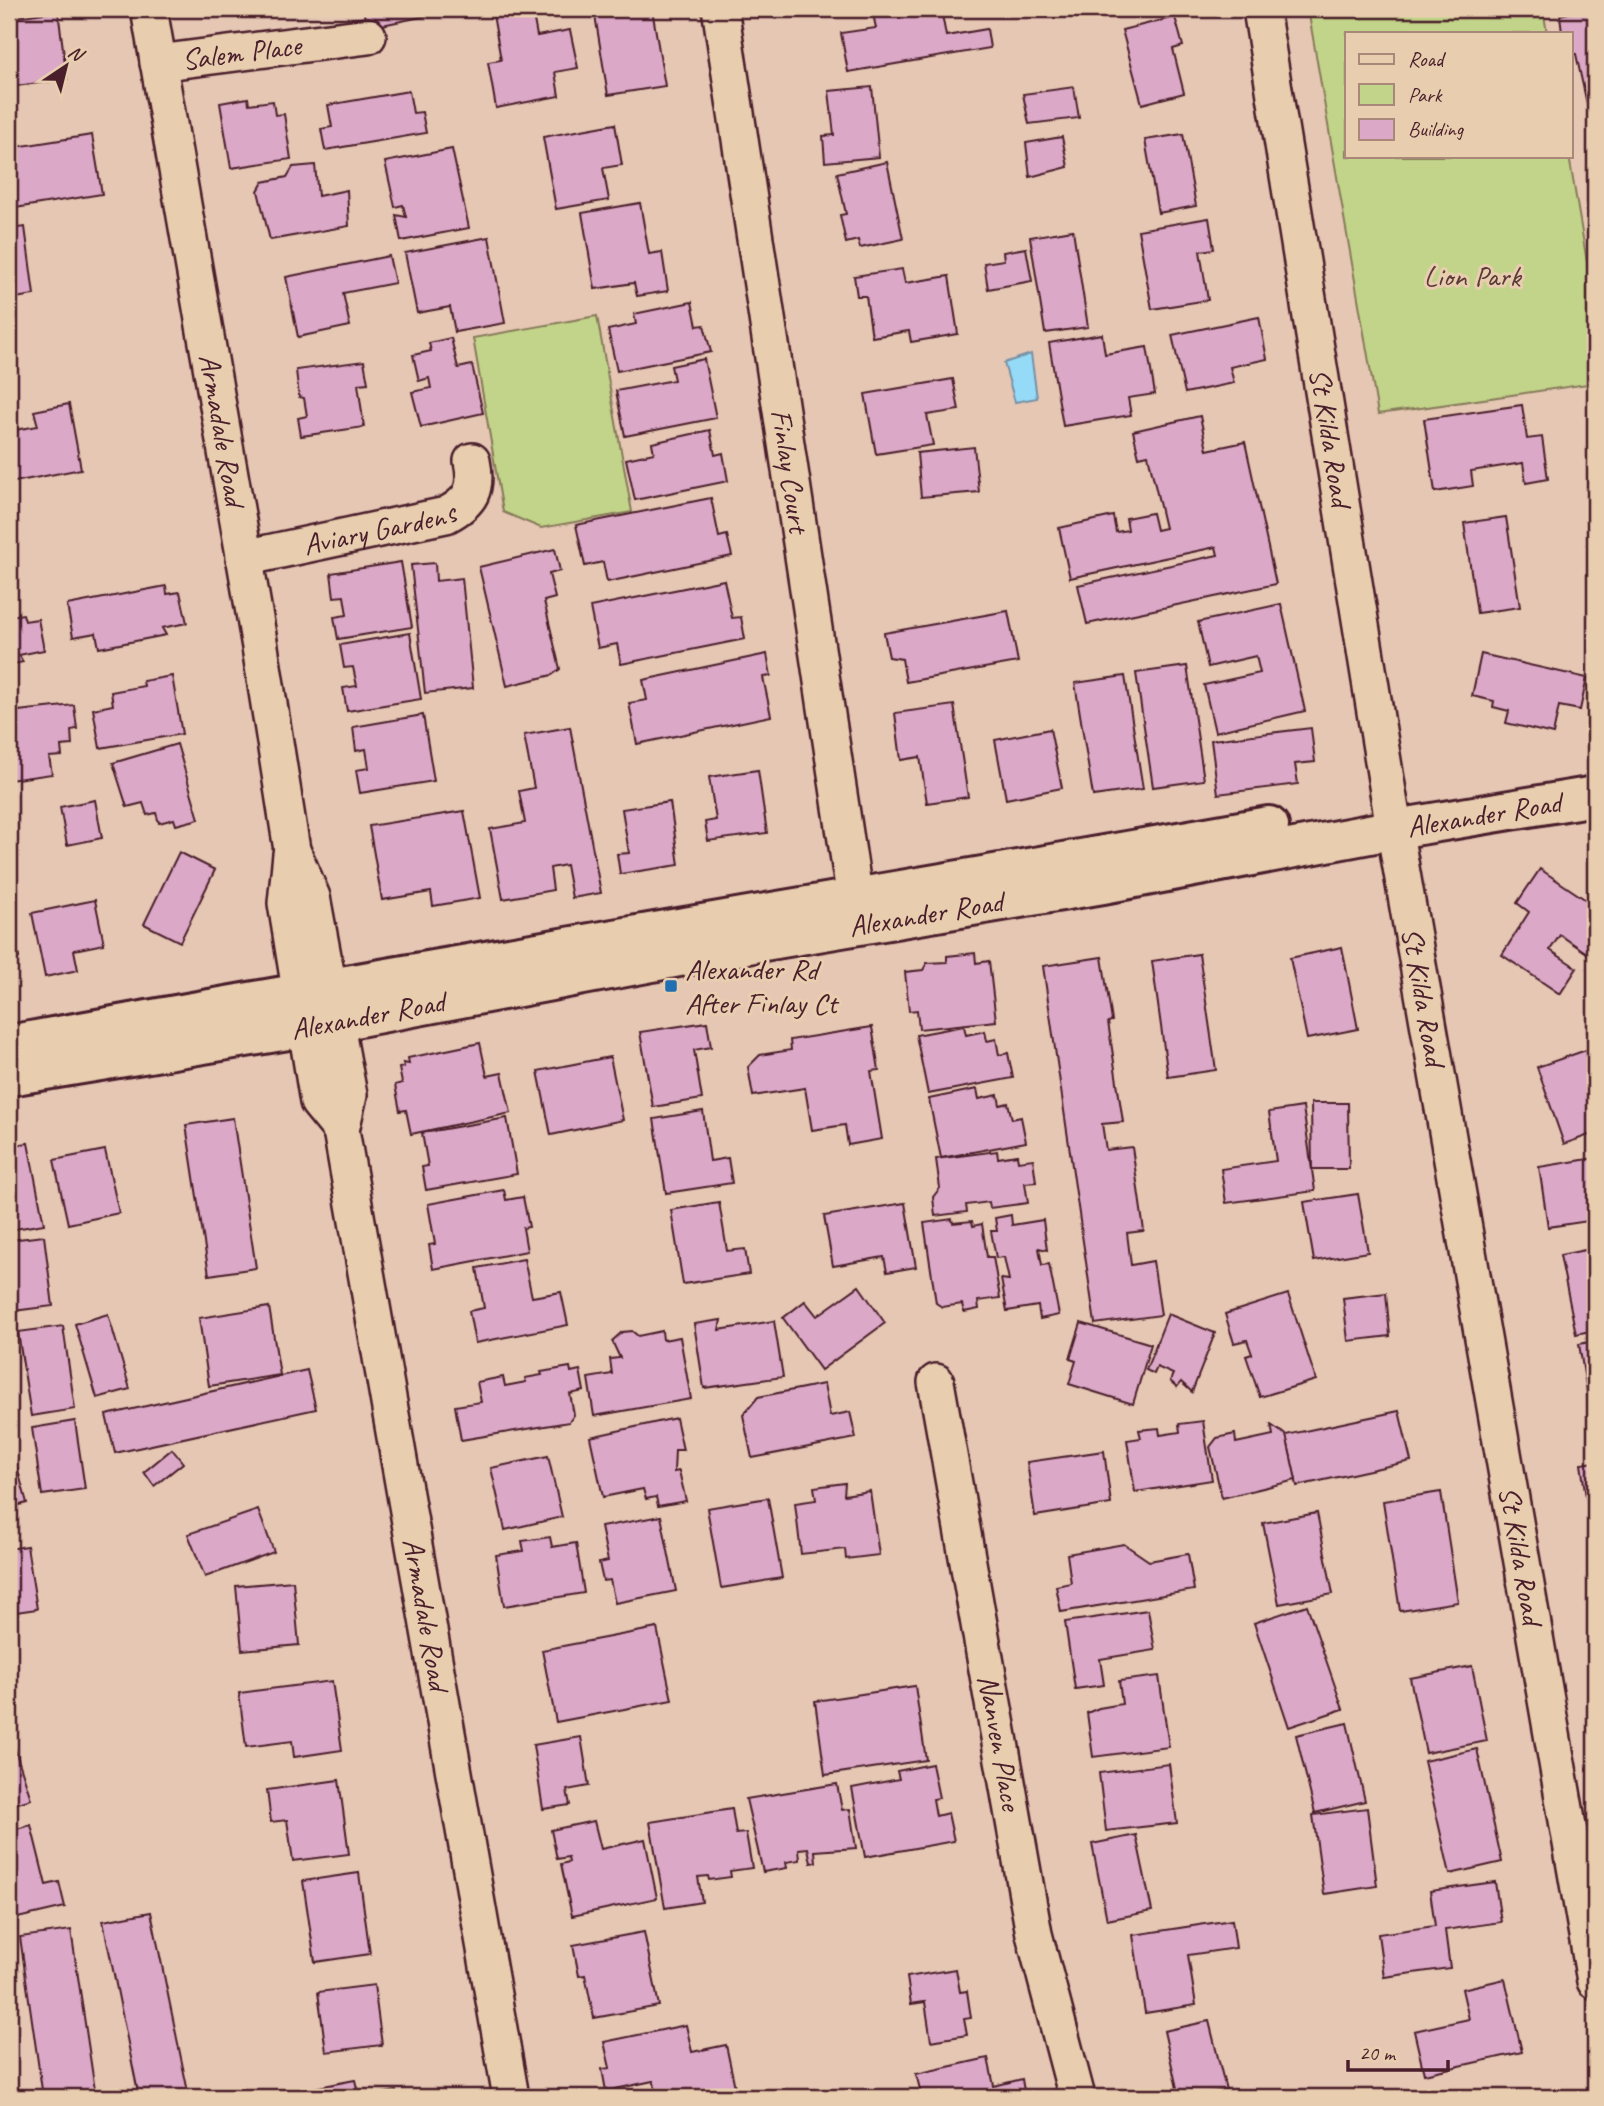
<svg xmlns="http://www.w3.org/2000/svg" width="1604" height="2106" font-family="Caveat,sans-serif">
	<rect width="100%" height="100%" fill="#e5c7b4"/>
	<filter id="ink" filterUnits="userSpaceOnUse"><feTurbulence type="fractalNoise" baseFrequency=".0143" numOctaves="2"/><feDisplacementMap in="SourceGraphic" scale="14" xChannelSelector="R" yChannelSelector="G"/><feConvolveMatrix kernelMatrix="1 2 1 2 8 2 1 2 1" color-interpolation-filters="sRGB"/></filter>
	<g filter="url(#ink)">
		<!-- green -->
		<g fill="#c2d489" stroke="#867a5a" stroke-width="2">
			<polygon points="1308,9 1543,9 1547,33 1347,33 1347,156 1569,156 1595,309 1595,383 1378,414"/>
			<polygon points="597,316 632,512 541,528 503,512 473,338"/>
		</g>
		<!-- water -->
		<polygon fill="#95dbf7" stroke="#7790a5" stroke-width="2" points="1031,354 1037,398 1015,402 1004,363"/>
		<!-- building -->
		<g fill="#dba9c7" stroke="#4a1f2b" stroke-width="2">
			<polygon points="363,9 435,9 436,14 367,28"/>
			<polygon points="492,9 532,9 537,36 570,30 578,68 555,72 559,96 496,108 488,62 501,60"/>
			<polygon points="594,9 652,9 665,86 608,95"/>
			<polygon points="872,9 941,9 946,36 987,29 990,48 848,72 841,33 876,28"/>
			<polygon points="1102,9 1139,9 1102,14"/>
			<polygon points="1586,9 1595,9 1595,102 1587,104 1576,54 1571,54 1571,33 1562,33 1560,15"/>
			<polygon points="58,11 67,79 9,87 9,18"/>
			<polygon points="1175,17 1183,46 1173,49 1184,93 1142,104 1122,30"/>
			<polygon points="872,87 879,157 825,162 823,136 834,135 829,91"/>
			<polygon points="1074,87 1079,118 1029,124 1023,94"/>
			<polygon points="409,91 413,113 422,112 426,133 325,150 321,129 332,127 328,105"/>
			<polygon points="248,98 249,104 273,101 275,115 284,114 291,159 231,168 220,103"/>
			<polygon points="615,124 622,165 603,168 609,200 556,209 543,137"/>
			<polygon points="1183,134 1196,206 1158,213 1145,140"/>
			<polygon points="92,135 102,194 15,208 9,148"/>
			<polygon points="1062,137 1068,167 1030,177 1026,143"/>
			<polygon points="452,149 469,228 401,241 396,215 406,217 403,205 395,207 385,162"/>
			<polygon points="887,162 903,239 860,248 858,240 846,243 840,215 846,214 837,173"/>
			<polygon points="315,165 318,196 347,190 349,226 270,240 258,191 263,182 287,177 293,167"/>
			<polygon points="640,203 649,254 662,252 668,291 637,296 634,283 595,289 582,213"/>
			<polygon points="1209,218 1214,249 1200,251 1208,300 1152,309 1138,230"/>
			<polygon points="25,227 34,295 9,299 9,229"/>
			<polygon points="1073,230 1088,327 1045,333 1030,237"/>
			<polygon points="489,237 505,323 455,332 450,307 417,313 405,253"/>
			<polygon points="1026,248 1032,281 988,289 984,263 1004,260 1003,252"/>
			<polygon points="389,256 395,283 343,293 350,326 298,337 286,277"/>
			<polygon points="902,269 905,283 949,276 958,334 911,342 909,331 872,337 866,296 857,296 854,276"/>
			<polygon points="692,302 697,326 704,325 711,352 617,371 608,330 636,324 634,314"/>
			<polygon points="1259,317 1267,359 1230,367 1234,383 1185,393 1172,335"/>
			<polygon points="1102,334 1105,354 1147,347 1155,394 1128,398 1131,415 1063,426 1049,343"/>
			<polygon points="451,338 458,368 472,365 483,413 421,427 412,392 431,388 429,378 419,381 413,355 431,351 429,343"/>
			<polygon points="704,359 716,418 625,436 616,391 674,380 671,366"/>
			<polygon points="364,361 368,383 358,384 364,427 301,436 298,418 307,416 304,398 299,397 296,370"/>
			<polygon points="953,379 959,410 927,415 933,445 876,454 865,394"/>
			<polygon points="69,404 81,469 9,483 9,431 38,426 34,411"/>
			<polygon points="1522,405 1527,439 1542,437 1548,479 1526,483 1523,463 1471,471 1473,486 1435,492 1424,419"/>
			<polygon points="1200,416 1207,450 1245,442 1276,584 1087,624 1078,585 1218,555 1216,547 1070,578 1059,528 1113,516 1116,532 1128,530 1126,518 1152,513 1156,530 1165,528 1148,455 1139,457 1133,431"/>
			<polygon points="710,430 715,455 723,453 728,481 635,500 626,459 654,453 652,443"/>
			<polygon points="974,447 979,492 921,497 917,453"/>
			<polygon points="711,498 719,537 727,535 732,556 607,582 603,562 585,566 576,525"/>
			<polygon points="1506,517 1520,607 1477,613 1464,523"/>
			<polygon points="555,549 560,571 549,574 555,598 544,601 560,669 552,675 507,686 479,567"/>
			<polygon points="401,562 412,627 338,639 334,617 347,615 344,596 334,597 331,573"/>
			<polygon points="435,563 436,581 462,578 473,688 425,693 411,565"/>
			<polygon points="724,580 732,618 741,617 745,639 621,664 617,644 598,648 590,607"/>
			<polygon points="166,586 167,594 180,592 187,623 162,628 166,635 99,648 96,633 73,637 67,605"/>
			<polygon points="1281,604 1305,711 1215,732 1204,685 1260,673 1256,656 1208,667 1198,622"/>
			<polygon points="1008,611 1018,662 906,682 902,659 889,657 884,633"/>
			<polygon points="23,614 25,621 38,619 44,650 19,655 23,662 9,665 9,616"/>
			<polygon points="410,633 421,699 347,711 343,688 357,686 353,667 344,668 340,645"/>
			<polygon points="767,654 771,676 763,677 771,716 637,744 629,703 647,700 643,680"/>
			<polygon points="1481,654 1587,678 1580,710 1559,706 1553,734 1506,723 1509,711 1493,707 1494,701 1472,696"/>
			<polygon points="1187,666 1204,780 1153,787 1136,673"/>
			<polygon points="172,676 182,734 100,748 93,709 113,705 111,692 144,686 143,681"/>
			<polygon points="1125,676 1143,789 1093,796 1075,683"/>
			<polygon points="74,705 77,729 71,730 72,745 61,746 62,756 49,757 52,774 9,780 9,712"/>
			<polygon points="954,705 968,797 927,803 920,757 901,760 895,713"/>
			<polygon points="423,715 434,781 360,793 356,770 369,768 366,749 356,751 353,727"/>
			<polygon points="570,727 601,893 572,898 566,865 550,868 553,890 503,899 490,829 525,823 519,791 534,788 524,735"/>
			<polygon points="1311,728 1315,762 1295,764 1298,784 1218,794 1211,740"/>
			<polygon points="1050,729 1062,788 1006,799 995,740"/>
			<polygon points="177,744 199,819 176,825 174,819 159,823 156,813 147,815 143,803 127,807 113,763"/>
			<polygon points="758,770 767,833 708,841 705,822 716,820 709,777"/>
			<polygon points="95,800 102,838 67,845 60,807"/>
			<polygon points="670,802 679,865 620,874 617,854 629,853 622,809"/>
			<polygon points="464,811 480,898 433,906 431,892 382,900 369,826"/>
			<polygon points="179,852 215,870 180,942 144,924"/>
			<polygon points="1540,869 1595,906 1595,947 1590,955 1560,935 1550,950 1577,968 1560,994 1502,955 1529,912 1517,903"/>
			<polygon points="95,900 104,944 74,950 78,970 45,977 32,913"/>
			<polygon points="9,914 19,958 9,960"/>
			<polygon points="1342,947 1358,1029 1307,1039 1290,958"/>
			<polygon points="975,953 976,963 989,961 996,1021 919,1029 917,1010 909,1011 905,972 923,970 927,963 947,962 947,956"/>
			<polygon points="1199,954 1216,1070 1168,1077 1152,961"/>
			<polygon points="1102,957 1112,1021 1108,1022 1123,1122 1102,1124 1106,1150 1132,1147 1144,1231 1127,1233 1131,1265 1153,1261 1161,1315 1095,1324 1043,966"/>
			<polygon points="707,1022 711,1047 694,1050 702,1099 653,1107 640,1032"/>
			<polygon points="964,1026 966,1035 985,1031 987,1041 996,1039 999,1055 1008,1053 1013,1078 928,1094 916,1035"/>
			<polygon points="872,1027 879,1070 871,1071 882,1139 848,1145 845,1125 812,1130 805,1088 753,1096 748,1067 760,1055 791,1050 790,1040"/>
			<polygon points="480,1043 487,1076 502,1073 511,1113 411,1134 406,1110 400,1111 395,1085 402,1083 399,1068 404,1067 403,1063 409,1064 408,1058"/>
			<polygon points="1595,1047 1595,1133 1564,1144 1537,1067"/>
			<polygon points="610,1057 623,1120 551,1135 538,1071"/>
			<polygon points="977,1089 979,1099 998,1095 1000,1105 1008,1103 1012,1119 1021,1117 1026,1142 941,1158 929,1099"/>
			<polygon points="1311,1103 1348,1103 1349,1169 1312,1169"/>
			<polygon points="1303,1107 1315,1191 1226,1203 1221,1169 1276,1161 1269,1112"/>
			<polygon points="703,1111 710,1161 728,1158 732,1183 666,1193 654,1119"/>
			<polygon points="233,1118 256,1268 209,1275 186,1125"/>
			<polygon points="507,1118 517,1174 426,1190 422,1167 428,1166 422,1133"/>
			<polygon points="28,1143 44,1224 9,1230 9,1146"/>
			<polygon points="105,1150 119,1213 68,1224 54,1160"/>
			<polygon points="997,1151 998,1158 1017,1155 1018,1161 1033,1159 1036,1182 1025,1183 1028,1203 990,1208 989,1202 966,1205 967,1212 935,1216 933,1197 940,1188 936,1159"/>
			<polygon points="1595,1158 1595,1220 1548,1227 1539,1167"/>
			<polygon points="504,1190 506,1200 523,1197 529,1227 523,1228 527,1251 433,1269 429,1245 435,1244 428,1204"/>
			<polygon points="1358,1194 1368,1252 1314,1261 1304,1202"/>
			<polygon points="719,1202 727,1251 745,1249 749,1274 683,1284 671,1210"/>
			<polygon points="905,1203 916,1267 887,1272 884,1257 833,1266 824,1216"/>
			<polygon points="1011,1215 1012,1225 1043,1220 1047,1250 1039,1248 1042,1265 1049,1264 1059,1315 1040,1319 1038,1306 1007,1311 1001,1279 1009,1280 1004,1257 996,1258 991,1231 997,1231 995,1218"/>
			<polygon points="952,1219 953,1223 972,1221 973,1226 982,1224 987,1257 993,1257 1000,1298 978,1301 979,1309 964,1312 962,1304 942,1307 936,1303 924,1223"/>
			<polygon points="44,1236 53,1306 13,1311 9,1240"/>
			<polygon points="1595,1248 1595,1330 1576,1334 1560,1255"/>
			<polygon points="524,1259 532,1297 561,1292 568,1325 475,1343 469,1311 484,1308 477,1268"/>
			<polygon points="859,1286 885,1323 821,1370 783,1318 805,1301 817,1316"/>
			<polygon points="1386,1293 1390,1336 1348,1341 1343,1298"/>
			<polygon points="1288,1294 1316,1380 1260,1397 1246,1356 1252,1354 1247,1340 1234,1343 1225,1314"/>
			<polygon points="269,1307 280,1375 209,1386 199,1318"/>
			<polygon points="108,1314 130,1389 97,1398 75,1324"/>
			<polygon points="1168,1314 1215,1333 1192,1392 1181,1382 1177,1387 1170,1381 1173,1374 1157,1367 1154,1374 1146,1370"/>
			<polygon points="721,1320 719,1330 774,1321 783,1377 704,1388 694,1324"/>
			<polygon points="1081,1323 1151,1344 1133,1404 1069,1384 1076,1361 1070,1359"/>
			<polygon points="63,1326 75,1409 31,1416 18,1332"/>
			<polygon points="632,1331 638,1336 662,1331 663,1340 680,1337 691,1399 594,1416 588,1378 612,1374 610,1359 620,1358 612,1341 622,1332"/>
			<polygon points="1595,1341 1595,1429 1593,1429 1579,1344"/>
			<polygon points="570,1367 571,1372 580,1370 584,1391 570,1394 574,1415 569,1422 461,1440 455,1406 481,1402 477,1382 503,1377 505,1386 526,1382 525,1378 542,1375 541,1372"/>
			<polygon points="307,1370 316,1409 115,1453 106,1415"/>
			<polygon points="824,1384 830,1416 850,1412 856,1438 752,1458 743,1415 758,1397"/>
			<polygon points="1399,1411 1411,1461 1297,1486 1286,1435"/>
			<polygon points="676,1418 683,1450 675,1450 674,1472 679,1471 686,1501 658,1506 656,1497 646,1499 643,1489 603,1497 590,1437"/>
			<polygon points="75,1421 85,1489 42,1495 32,1428"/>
			<polygon points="1203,1421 1212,1480 1135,1492 1127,1440 1141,1438 1139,1430 1159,1428 1160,1435 1180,1432 1179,1424"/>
			<polygon points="1271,1425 1286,1435 1296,1480 1222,1498 1210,1447 1217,1438 1235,1434 1236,1443 1273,1435"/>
			<polygon points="9,1438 27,1503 9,1508"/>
			<polygon points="172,1449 183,1463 154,1486 144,1472"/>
			<polygon points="1104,1451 1111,1504 1035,1516 1027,1462"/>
			<polygon points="548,1456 562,1517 505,1530 491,1468"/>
			<polygon points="1595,1462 1595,1503 1587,1504 1581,1464"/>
			<polygon points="845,1483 844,1495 870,1491 879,1555 846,1559 845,1549 801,1554 795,1503 816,1500 814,1487"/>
			<polygon points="1441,1492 1458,1602 1400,1611 1383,1501"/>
			<polygon points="768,1498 782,1578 721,1588 707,1508"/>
			<polygon points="258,1510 274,1552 205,1577 188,1534"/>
			<polygon points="1317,1513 1333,1594 1279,1604 1263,1523"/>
			<polygon points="661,1516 676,1591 615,1603 610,1580 603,1581 599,1563 608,1561 601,1527"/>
			<polygon points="550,1537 552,1547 576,1543 584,1593 504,1606 496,1555 524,1551 522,1541"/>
			<polygon points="1124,1544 1149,1561 1188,1554 1194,1590 1061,1612 1056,1586 1071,1583 1067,1554"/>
			<polygon points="27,1546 37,1609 9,1613 9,1549"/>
			<polygon points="293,1581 299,1645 242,1650 236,1586"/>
			<polygon points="1307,1605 1343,1709 1289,1727 1254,1623"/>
			<polygon points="1148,1610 1155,1650 1100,1659 1104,1685 1075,1689 1065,1622"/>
			<polygon points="657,1628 672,1700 556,1722 542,1650"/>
			<polygon points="1472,1666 1487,1741 1426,1753 1410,1678"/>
			<polygon points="1159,1676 1169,1747 1093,1757 1087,1713 1099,1708 1122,1704 1119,1681"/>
			<polygon points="332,1681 342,1750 294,1757 292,1741 246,1747 239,1693"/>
			<polygon points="915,1686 926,1760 825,1775 815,1701"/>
			<polygon points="1347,1723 1365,1801 1315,1813 1296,1735"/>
			<polygon points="11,1737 31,1799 9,1806 9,1738"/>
			<polygon points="581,1737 589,1786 567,1790 570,1805 543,1809 533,1745"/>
			<polygon points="1477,1749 1502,1862 1450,1874 1424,1761"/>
			<polygon points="932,1764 939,1798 933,1799 936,1816 948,1813 954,1841 865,1857 852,1788 899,1779 897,1771"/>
			<polygon points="1169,1764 1177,1823 1106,1831 1099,1773"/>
			<polygon points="339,1780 349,1854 293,1861 287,1820 271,1822 267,1790"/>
			<polygon points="837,1784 842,1810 850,1809 856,1848 815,1851 816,1862 811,1863 808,1848 799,1849 800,1860 786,1862 787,1868 763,1872 746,1799"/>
			<polygon points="1367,1808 1377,1886 1324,1894 1313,1815"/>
			<polygon points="732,1809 736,1834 746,1833 752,1868 730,1871 731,1877 709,1880 708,1876 698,1877 702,1902 665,1908 650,1822"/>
			<polygon points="594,1821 601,1849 645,1839 657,1898 572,1916 561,1864 569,1862 568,1857 557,1859 551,1830"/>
			<polygon points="31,1825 46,1885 59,1882 65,1907 9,1920 9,1831"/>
			<polygon points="1136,1835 1152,1911 1107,1920 1092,1844"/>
			<polygon points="359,1873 370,1954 315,1962 303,1881"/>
			<polygon points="1495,1882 1501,1922 1445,1930 1450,1968 1384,1977 1378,1934 1435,1926 1430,1891"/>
			<polygon points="151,1912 189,2097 139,2097 103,1921"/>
			<polygon points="1232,1920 1236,1948 1188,1955 1196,2005 1145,2013 1133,1935"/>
			<polygon points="71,1930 96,2097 43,2097 20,1937"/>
			<polygon points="644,1932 659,2006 594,2018 585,1975 579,1976 573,1945"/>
			<polygon points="956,1969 960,1992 967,1991 971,2018 964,2019 967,2035 931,2041 925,2002 911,2004 907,1977"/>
			<polygon points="1505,1979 1522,2052 1424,2074 1414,2031 1469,2019 1462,1989"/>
			<polygon points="374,1985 382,2045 326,2052 318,1992"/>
			<polygon points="1209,2021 1226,2090 1179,2097 1164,2031"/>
			<polygon points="686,2025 692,2052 726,2045 736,2092 708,2097 657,2097 653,2081 606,2091 602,2069 610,2068 604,2042"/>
			<polygon points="988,2058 994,2086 1022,2079 1025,2097 922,2097 916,2074"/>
			<polygon points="355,2080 359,2097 314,2097 313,2088"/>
			<polygon points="396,2091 397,2097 364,2097"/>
		</g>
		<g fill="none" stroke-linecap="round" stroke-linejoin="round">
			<defs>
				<g id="minor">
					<path id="s1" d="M149,9L260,647L292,850L312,897L349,1095L341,1130L511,2097"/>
					<path id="s2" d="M1261,9L1390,804L1595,1981"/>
					<path id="s3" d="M721,14L859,926"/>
					<path id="s4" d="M158,63L368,36"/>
					<path id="s5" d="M244,558L446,515C471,502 478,489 472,461"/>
					<polyline points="291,854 286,903 318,1102 341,1130"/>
					<path id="s6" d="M936,1382L1034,1934L1077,2097"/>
				</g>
				<g id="secondary">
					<path d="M9,1045C428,968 849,901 1269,826"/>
					<path id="s7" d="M9,1076L306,1027L764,941L1103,884L1396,829L1595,796"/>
				</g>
			</defs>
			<!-- minor casing -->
			<use href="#minor" stroke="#4a1f2b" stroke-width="40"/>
			<!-- secondary casing -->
			<use href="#secondary" stroke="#4a1f2b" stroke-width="44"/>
			<!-- minor -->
			<use href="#minor" stroke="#e8ceaf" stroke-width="35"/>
			<!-- secondary -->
			<use href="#secondary" stroke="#e8ceaf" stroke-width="38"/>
		</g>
	</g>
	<!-- markers -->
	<rect fill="#1f6fb2" stroke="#e8ceaf" stroke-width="2.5" x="664" y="979" width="14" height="14" rx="3.5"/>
	<g text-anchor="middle" stroke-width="6" stroke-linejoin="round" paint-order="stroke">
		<!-- street labels -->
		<g font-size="30" fill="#4a1f2b" stroke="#e8ceaf">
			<text dy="10" stroke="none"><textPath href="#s4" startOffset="84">Salem Place</textPath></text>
			<text dy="10" stroke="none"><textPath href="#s1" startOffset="427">Armadale Road</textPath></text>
			<text dy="10" stroke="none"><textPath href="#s2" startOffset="434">St Kilda Road</textPath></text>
			<text dy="10" stroke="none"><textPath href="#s3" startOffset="462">Finlay Court</textPath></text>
			<text dy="10" stroke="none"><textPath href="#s5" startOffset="138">Aviary Gardens</textPath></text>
			<text dy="10" stroke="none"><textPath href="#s7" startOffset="1498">Alexander Road</textPath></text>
			<text dy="10" stroke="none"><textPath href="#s7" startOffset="931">Alexander Road</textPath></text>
			<text dy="10" stroke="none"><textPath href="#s2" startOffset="1001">St Kilda Road</textPath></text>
			<text dy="10" stroke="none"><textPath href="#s7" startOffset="364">Alexander Road</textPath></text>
			<text dy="10" stroke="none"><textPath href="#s2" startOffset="1568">St Kilda Road</textPath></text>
			<text dy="10" stroke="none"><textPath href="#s1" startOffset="1633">Armadale Road</textPath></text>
			<text dy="10" stroke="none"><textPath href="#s6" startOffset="366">Nanven Place</textPath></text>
		</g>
		<!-- park labels -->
		<g font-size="30" fill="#5c3a39" stroke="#e8ceaf">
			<text x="1472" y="286">Lion Park</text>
		</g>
		<!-- poi labels -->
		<g font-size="30" fill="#4a1f2b" stroke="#e8ceaf" text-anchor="start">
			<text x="685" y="979">Alexander Rd<tspan x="685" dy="34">After Finlay Ct</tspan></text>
		</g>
	</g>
	<!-- margin -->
	<rect width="1604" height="2106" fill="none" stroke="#e8ceaf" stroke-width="35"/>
	<rect x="18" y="18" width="1569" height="2071" fill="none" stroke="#4a1f2b" stroke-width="2.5" filter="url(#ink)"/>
	<!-- legend -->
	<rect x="1345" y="32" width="228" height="126" fill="#e8ceaf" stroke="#a9887a" stroke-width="2"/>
	<rect x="1359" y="54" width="35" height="10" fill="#e8ceaf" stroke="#a9887a" stroke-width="2"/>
	<text x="1408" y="66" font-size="21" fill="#4a1f2b">Road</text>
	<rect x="1359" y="84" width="35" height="21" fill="#c2d489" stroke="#a9887a" stroke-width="2"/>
	<text x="1408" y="102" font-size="21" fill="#4a1f2b">Park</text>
	<rect x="1359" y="119" width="35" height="21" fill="#dba9c7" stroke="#a9887a" stroke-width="2"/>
	<text x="1408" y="136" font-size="21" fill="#4a1f2b">Building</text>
	<!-- north arrow -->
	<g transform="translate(66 66) rotate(35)" stroke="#e8ceaf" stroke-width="5" paint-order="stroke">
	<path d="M0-5L12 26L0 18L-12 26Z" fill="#4a1f2b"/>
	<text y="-10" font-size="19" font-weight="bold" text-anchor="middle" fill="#4a1f2b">N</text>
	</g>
	<!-- scale -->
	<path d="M1348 2060v10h100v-10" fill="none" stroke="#4a1f2b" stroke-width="3.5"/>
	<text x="1359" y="2060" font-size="21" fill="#4a1f2b" stroke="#e8ceaf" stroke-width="5" paint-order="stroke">20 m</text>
</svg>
